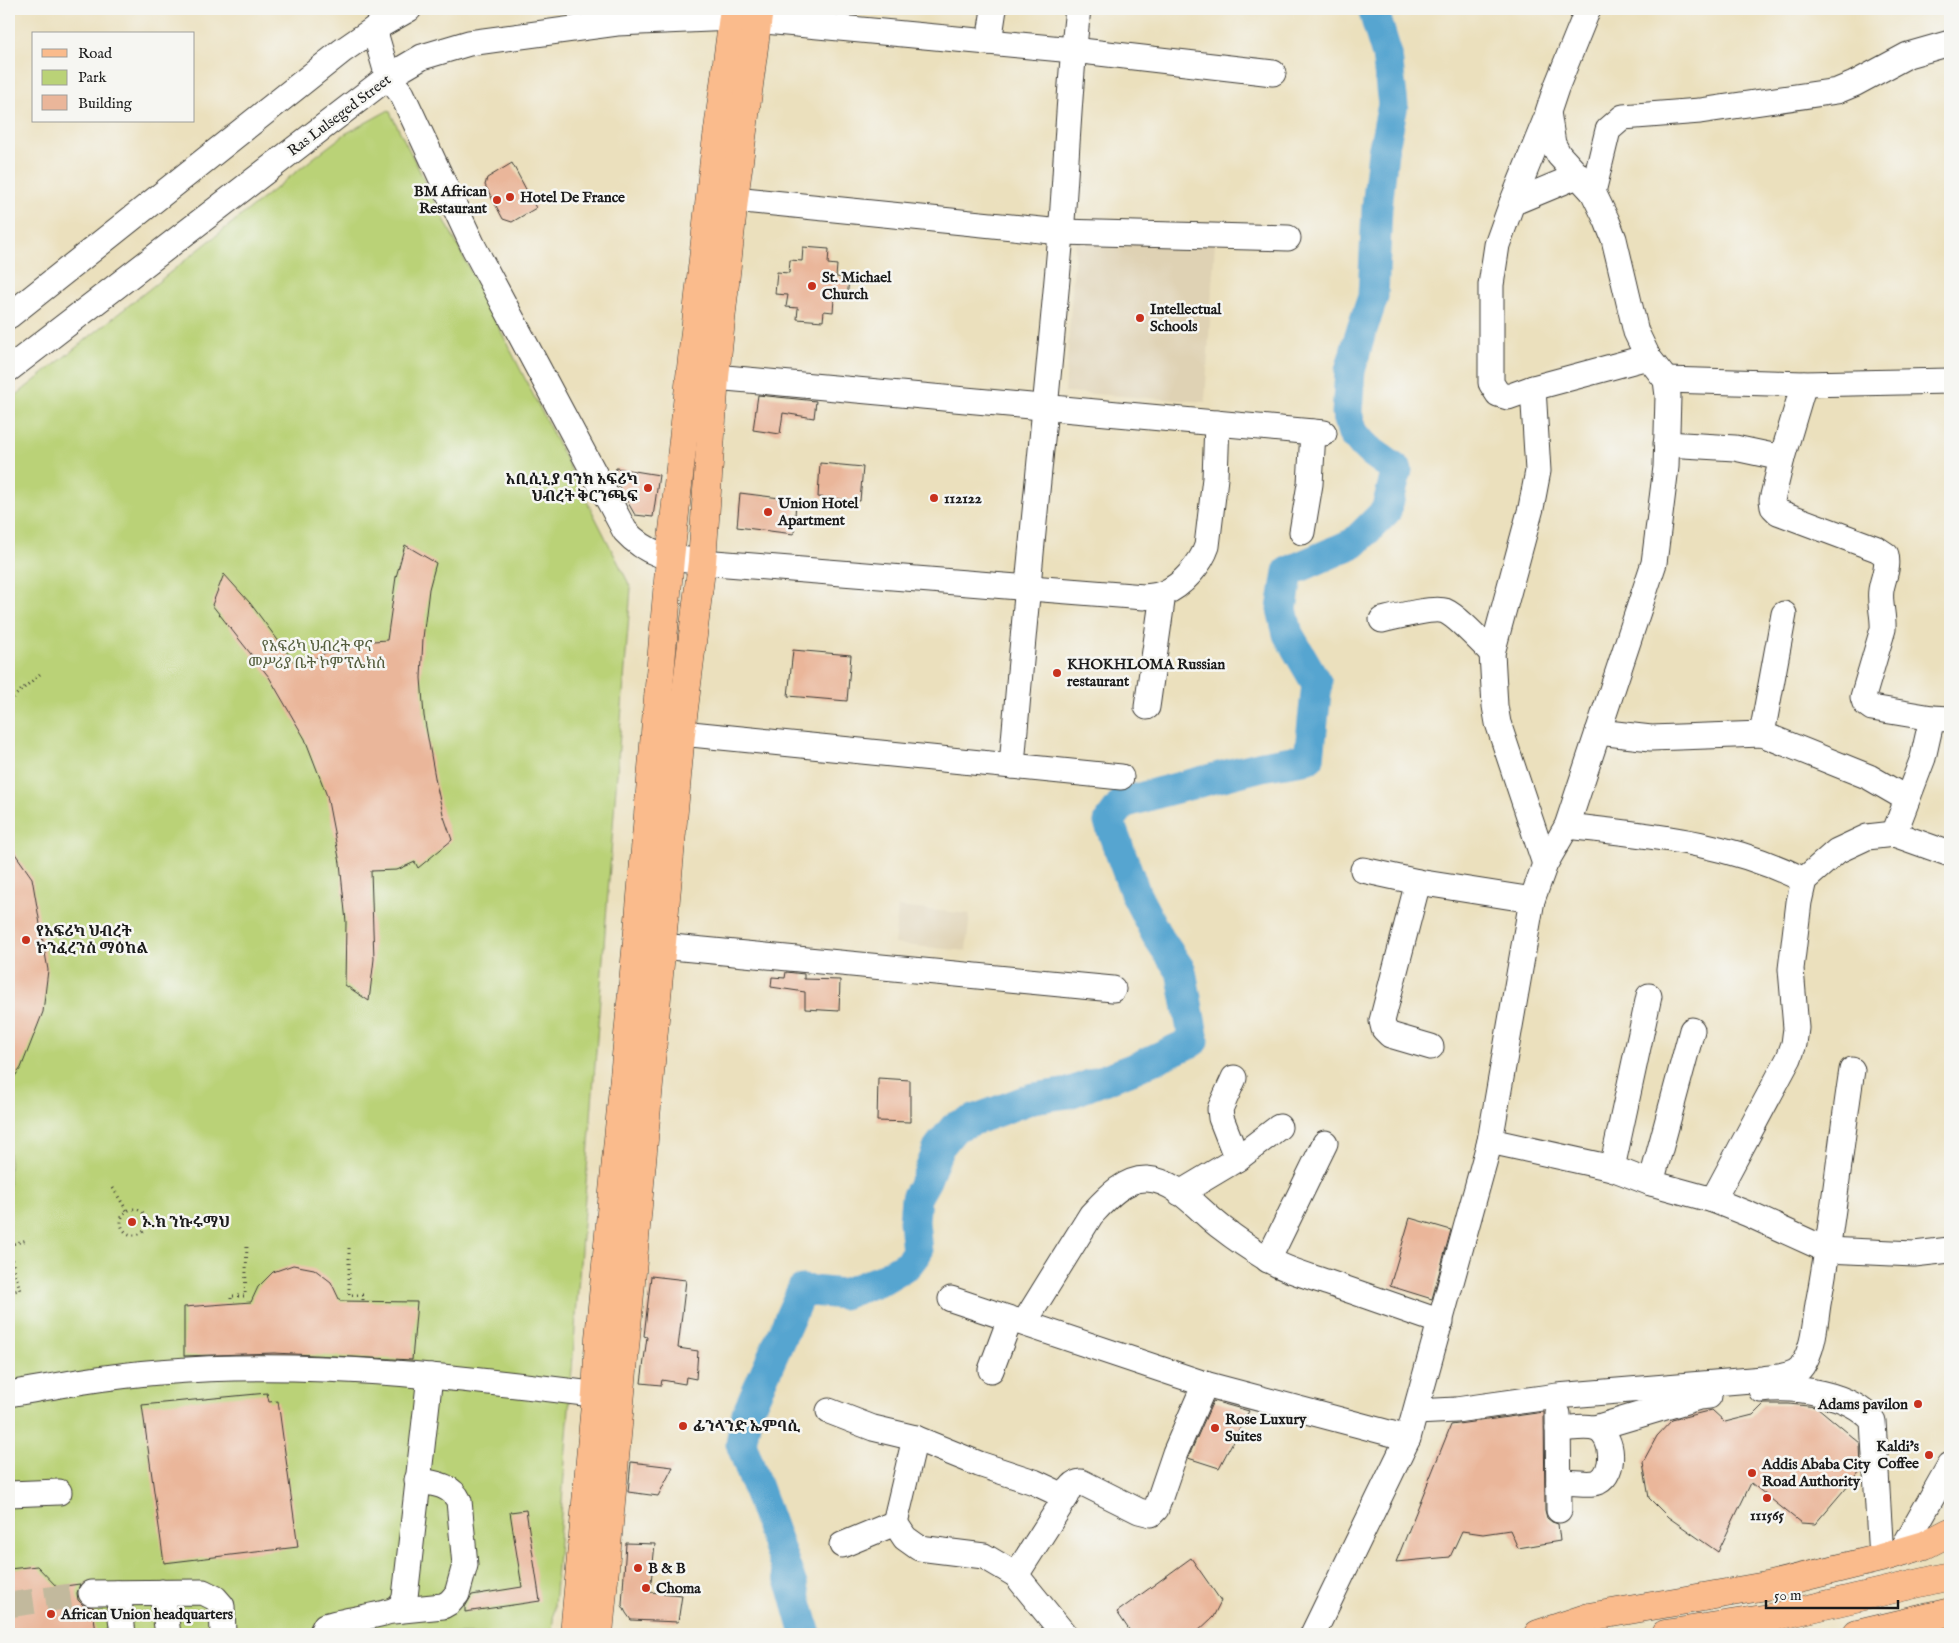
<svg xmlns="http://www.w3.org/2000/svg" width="1959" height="1643" font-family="'IM FELL English','Noto Serif Ethiopic',serif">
	<rect width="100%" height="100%" fill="#f6f6f2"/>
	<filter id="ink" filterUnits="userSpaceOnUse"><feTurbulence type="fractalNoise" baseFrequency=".02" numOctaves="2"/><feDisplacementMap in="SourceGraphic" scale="10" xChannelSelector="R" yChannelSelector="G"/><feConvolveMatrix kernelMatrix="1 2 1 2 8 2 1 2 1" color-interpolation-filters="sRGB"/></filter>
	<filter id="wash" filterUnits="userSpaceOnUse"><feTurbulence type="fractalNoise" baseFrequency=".0096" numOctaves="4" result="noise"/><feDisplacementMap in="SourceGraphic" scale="20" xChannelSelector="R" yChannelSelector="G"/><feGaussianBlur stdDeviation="1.12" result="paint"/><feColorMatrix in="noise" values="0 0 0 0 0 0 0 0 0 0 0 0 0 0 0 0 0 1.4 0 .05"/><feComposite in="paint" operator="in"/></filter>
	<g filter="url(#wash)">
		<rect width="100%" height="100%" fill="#ebe0bd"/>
		<!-- built -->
		<g fill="#dfd2b4">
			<polygon points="1076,233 1215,243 1205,402 1065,392"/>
			<polygon points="898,907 970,914 966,951 894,944"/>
		</g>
		<!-- green -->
		<polygon fill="#bad277" stroke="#6b774a" points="389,110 631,588 552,1634 9,1634 9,401 316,156 345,134"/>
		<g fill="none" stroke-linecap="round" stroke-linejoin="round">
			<!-- river -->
			<polyline stroke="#57a5d0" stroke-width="31" points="806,1634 793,1588 741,1443 747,1413 802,1290 843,1294 883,1279 908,1264 917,1252 914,1221 916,1198 926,1180 939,1147 955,1127 1033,1098 1069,1093 1137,1067 1194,1041 1181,971 1156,934 1136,895 1109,822 1123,803 1161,792 1262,766 1309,758 1317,684 1288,634 1282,609 1288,572 1354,543 1386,511 1397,470 1369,450 1353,434 1347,413 1350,371 1360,335 1373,297 1377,208 1383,152 1393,105 1387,55 1373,9"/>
		</g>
		<g id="blocks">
			<!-- building -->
			<g fill="#eab69a">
				<polygon points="512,163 536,208 512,222 503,219 485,185 487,178"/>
				<polygon points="803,247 829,249 828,264 837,265 836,277 849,278 847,300 834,299 833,312 824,311 823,321 797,319 798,308 786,307 788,295 775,294 777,272 789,273 790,260 802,261"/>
				<polygon points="758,395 816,401 814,418 783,413 780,434 753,430"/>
				<polygon points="820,463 863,467 860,501 818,497"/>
				<polygon points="616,468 659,475 653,517 635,515 614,478"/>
				<polygon points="740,493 796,500 794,534 737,527"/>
				<polygon points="405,545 436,563 429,589 423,638 421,678 424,716 436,783 443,814 452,840 418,868 415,862 397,870 371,871 374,959 369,1001 345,985 346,922 340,863 327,796 305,739 269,677 212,605 224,574 250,603 298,667 327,652 359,642 387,640 396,577"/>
				<polygon points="793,650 851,655 847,701 788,696"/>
				<polygon points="9,845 32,878 48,970 43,1012 21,1068 9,1084"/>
				<polygon points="786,972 804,974 804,979 840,980 839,1011 805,1009 805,992 771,987 772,977 785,978"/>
				<polygon points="878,1078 910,1080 910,1122 877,1121"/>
				<polygon points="1410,1218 1451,1230 1432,1299 1390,1286"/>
				<polygon points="293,1265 314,1269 331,1282 340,1301 417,1302 412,1360 274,1353 184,1356 184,1307 251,1302 258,1287 273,1272"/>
				<polygon points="651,1276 686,1280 678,1348 698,1351 696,1379 686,1377 685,1384 662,1380 661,1385 641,1383 647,1337 644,1336"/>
				<polygon points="267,1393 269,1402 278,1401 298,1547 164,1563 142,1405"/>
				<polygon points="1213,1401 1249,1411 1219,1468 1188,1458"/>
				<polygon points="1764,1404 1789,1404 1817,1407 1860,1443 1861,1470 1815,1524 1801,1523 1751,1483 1718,1552 1668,1517 1649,1498 1643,1462 1657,1436 1672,1420 1712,1410 1725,1422 1753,1415"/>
				<polygon points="1544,1412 1545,1510 1547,1518 1552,1522 1558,1524 1560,1541 1518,1548 1510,1530 1483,1534 1462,1531 1450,1557 1396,1562 1451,1425"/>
				<polygon points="631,1462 673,1467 658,1496 628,1492"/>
				<polygon points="526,1510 540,1601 465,1612 465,1607 472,1595 522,1587 510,1512"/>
				<polygon points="626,1543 655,1544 650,1592 682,1595 678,1622 631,1620 626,1613 622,1605"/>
				<polygon points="1191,1558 1221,1601 1213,1617 1195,1634 1132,1634 1117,1612"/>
				<polygon points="37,1566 57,1587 80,1584 77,1593 78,1600 84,1606 93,1607 96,1634 9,1634 9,1569"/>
			</g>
		</g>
	</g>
	<g filter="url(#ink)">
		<use href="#blocks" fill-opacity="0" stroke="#3b3934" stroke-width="1"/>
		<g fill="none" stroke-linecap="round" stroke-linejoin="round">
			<!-- minor-tunnel -->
			<polyline stroke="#c2b99d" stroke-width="25" stroke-dasharray="25 12" stroke-linecap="butt" points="9,1605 91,1593"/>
			<defs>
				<g id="minor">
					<path d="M374,29L388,77L402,94L474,248L625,531C648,556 669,558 702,562L1144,597C1151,596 1158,596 1164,593C1182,586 1201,564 1207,546L1215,478L1217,423"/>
					<polyline points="989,42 994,9"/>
					<polyline points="1593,192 1608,130 1623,117 1700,111 1837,91 1854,84 1908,55 1950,43"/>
					<polyline points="734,199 1061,232 1288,238"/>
					<polyline points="1512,203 1577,176"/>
					<polyline points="9,316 342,51 374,29 409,9"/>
					<polyline points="9,369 388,77 422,57 469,43 617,23 733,18 1073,50 1273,73"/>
					<polyline points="715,377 1324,433"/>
					<polyline points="1666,380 1804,384 1950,381"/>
					<path d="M1804,384L1782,458L1772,500L1773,507L1778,512L1877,549L1886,555C1889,568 1883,577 1881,590C1879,603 1884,616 1883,629L1863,697L1865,703L1872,708L1932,718"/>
					<polyline points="1533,388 1508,397 1498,394 1491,383 1491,285 1497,245 1512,203 1548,114"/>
					<polyline points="1666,444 1735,448 1782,458"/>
					<polyline points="1302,532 1310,484 1313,432"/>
					<path d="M1382,620C1395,617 1434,607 1445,611C1457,616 1481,642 1492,653"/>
					<polyline points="1147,707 1163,594"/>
					<polyline points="1598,732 1651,738 1762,734 1869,777 1907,799"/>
					<polyline points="681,733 1121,777"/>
					<polyline points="1762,734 1784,614"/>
					<path d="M1012,766C1026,589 1046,411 1061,234C1067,159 1069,83 1078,9"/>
					<path d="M1567,826C1652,836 1726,841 1804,880"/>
					<polyline points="1894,834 1923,758 1932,718 1950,719"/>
					<polyline points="1545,864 1498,723 1495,706 1492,653 1531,508 1538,471 1533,388 1648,357"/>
					<polyline points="1363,870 1418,882"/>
					<polyline points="661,946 1113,989"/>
					<polyline points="1431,1047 1390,1035 1384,1029 1382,1021 1418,882 1532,900"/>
					<polyline points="1490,1141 1612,1168 1651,1183 1713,1200 1748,1214 1827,1250 1914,1254 1950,1250"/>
					<polyline points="1237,1159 1279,1127"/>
					<polyline points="1612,1168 1649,996"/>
					<polyline points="1651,1183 1692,1030"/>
					<polyline points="1180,1193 1237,1159 1221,1118 1220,1109 1234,1078"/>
					<polyline points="1713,1200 1789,1058 1794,1044 1796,1028 1791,969 1799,902 1804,880 1837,851 1867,837 1894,834 1950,854"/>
					<polyline points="1268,1260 1325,1143"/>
					<polyline points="951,1299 1205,1384 1408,1438"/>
					<path d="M1024,1323L1091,1215C1105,1200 1124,1178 1147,1179C1178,1181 1199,1211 1222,1228C1236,1239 1251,1249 1266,1258C1284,1270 1309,1276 1329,1283C1366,1296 1403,1309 1441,1322"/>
					<polyline points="991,1370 1010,1319"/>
					<path d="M1761,1390C1796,1386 1850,1393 1873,1421L1881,1558"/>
					<path d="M9,1394C59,1385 109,1376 159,1372C311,1359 466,1378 616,1397"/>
					<path d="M829,1411L873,1428L915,1438L979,1464L1034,1482L1066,1497C1070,1489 1072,1483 1081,1482L1139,1511L1151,1514L1156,1509L1175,1453L1205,1384"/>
					<path d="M1416,1412L1456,1410L1557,1396L1763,1379C1775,1377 1795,1377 1802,1366C1814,1348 1815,1324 1818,1304C1833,1226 1840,1147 1852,1070"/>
					<polyline points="1558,1414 1559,1510"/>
					<polyline points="1595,1428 1699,1397 1709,1396"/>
					<path d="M1558,1429C1569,1429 1586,1425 1597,1429C1614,1437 1616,1473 1598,1482C1591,1485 1568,1482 1559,1482"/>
					<polyline points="9,1494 59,1492"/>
					<polyline points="895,1523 915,1438"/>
					<polyline points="842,1545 895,1523 905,1538 919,1548 984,1556 1016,1575 1064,1634"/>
					<polyline points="1901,1552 1950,1465"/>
					<polyline points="1016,1575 1066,1497"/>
					<polyline points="162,1592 168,1634"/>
					<polyline points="91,1593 203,1592 215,1598 222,1606 223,1634"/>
					<polyline points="118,1593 123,1634"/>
					<path d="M393,1611L443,1606L450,1602L457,1594L465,1565L459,1501C451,1484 434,1484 417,1480"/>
					<path d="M321,1634L325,1626C341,1620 394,1615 401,1605C403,1603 404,1600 405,1597L430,1376"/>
					<polyline points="1313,1634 1408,1438 1490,1141 1532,900 1545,864 1567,826 1654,563 1666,467 1668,396 1666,380 1648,357 1636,332 1614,239 1607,221 1593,192 1559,155 1553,144 1548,112 1556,88 1588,9"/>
				</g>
				<g id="major">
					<polyline points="574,1634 596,1394 599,1338 639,920 670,558 714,160 734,9"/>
					<polyline points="599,1634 681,733 702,562 715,377 734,199 759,9"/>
					<polyline points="1538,1634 1589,1617 1766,1586 1881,1558 1925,1545 1950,1532"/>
					<polyline points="1665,1634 1769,1618 1950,1576"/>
					<polyline points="1857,1634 1950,1612"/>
				</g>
			</defs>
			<!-- minor casing -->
			<use href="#minor" stroke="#3b3934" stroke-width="27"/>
			<!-- major casing -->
			<use href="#major" stroke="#3b3934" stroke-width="29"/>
			<!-- path -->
			<g stroke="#3b3934" stroke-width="3" stroke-dasharray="1 4" stroke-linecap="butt">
				<polyline points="9,701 40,674"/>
				<polyline points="113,1188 127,1211"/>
				<circle cx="134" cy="1222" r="13"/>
				<polyline points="9,1245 27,1240"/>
				<polyline points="349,1248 349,1295 363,1295 363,1301"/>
				<polyline points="9,1250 20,1290 9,1292"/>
				<polyline points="231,1304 231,1296 245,1296 247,1246"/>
			</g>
			<!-- minor -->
			<use href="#minor" stroke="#fff" stroke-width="25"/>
			<!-- major -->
			<use href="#major" stroke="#fabb8c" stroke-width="28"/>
		</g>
	</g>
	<!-- markers -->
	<g fill="#c8321e" stroke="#f6f6f2" stroke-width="2">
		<circle cx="510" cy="197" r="5"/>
		<circle cx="497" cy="200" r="5"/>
		<circle cx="812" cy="286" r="5"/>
		<circle cx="1140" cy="318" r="5"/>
		<circle cx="648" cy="488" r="5"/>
		<circle cx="934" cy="498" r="5"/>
		<circle cx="768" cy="512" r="5"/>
		<circle cx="1057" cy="673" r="5"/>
		<circle cx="26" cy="940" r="5"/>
		<circle cx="132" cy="1222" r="5"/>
		<circle cx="1918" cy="1404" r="5"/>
		<circle cx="683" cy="1426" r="5"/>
		<circle cx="1215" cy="1428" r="5"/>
		<circle cx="1929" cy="1455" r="5"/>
		<circle cx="1752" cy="1473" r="5"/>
		<circle cx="1767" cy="1498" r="5"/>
		<circle cx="638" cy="1568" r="5"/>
		<circle cx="646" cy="1588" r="5"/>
		<circle cx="51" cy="1614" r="5"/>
	</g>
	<g text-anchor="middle" stroke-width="5" stroke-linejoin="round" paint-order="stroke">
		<!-- street labels -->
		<g font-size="15" fill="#1c1c1c" stroke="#f6f6f2">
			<text transform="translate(339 115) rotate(-37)" y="5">Ras Lulseged Street</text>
		</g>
		<!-- poi labels -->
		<g font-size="15" font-weight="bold" fill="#1c1c1c" stroke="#f6f6f2" text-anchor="start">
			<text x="487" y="196" text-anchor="end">BM African<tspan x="487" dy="17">Restaurant</tspan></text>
			<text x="520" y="202">Hotel De France</text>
			<text x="822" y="282">St. Michael<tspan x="822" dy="17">Church</tspan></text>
			<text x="1150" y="314">Intellectual<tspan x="1150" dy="17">Schools</tspan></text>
			<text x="638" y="484" text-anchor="end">አቢሲኒያ ባንክ አፍሪካ<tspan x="638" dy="17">ህብረት ቅርንጫፍ</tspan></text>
			<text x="944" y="503">112122</text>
			<text x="778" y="508">Union Hotel<tspan x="778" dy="17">Apartment</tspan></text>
			<text x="1067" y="669">KHOKHLOMA Russian<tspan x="1067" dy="17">restaurant</tspan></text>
			<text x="36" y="936">የአፍሪካ ህብረት<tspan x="36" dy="17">ኮንፈረንስ ማዕከል</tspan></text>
			<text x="142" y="1227">ኦ.ክ ንኩሩማህ</text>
			<text x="1908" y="1409" text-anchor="end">Adams pavilon</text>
			<text x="1225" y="1424">Rose Luxury<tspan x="1225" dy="17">Suites</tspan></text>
			<text x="693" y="1431">ፊንላንድ ኤምባሲ</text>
			<text x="1919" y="1451" text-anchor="end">Kaldi's<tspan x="1919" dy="17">Coffee</tspan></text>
			<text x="1762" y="1469">Addis Ababa City<tspan x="1762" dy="17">Road Authority</tspan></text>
			<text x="1767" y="1520" text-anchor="middle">111565</text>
			<text x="648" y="1573">B &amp; B</text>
			<text x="656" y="1593">Choma</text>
			<text x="61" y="1619">African Union headquarters</text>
		</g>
		<!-- park labels -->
		<g font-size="15" fill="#535c3c" stroke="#f6f6f2">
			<text x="317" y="651">የአፍሪካ ህብረት ዋና<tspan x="317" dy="17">መሥሪያ ቤት ኮምፕሌክስ</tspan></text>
		</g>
	</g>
	<!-- margin -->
	<rect width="1959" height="1643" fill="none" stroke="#f6f6f2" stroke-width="30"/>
	<!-- legend -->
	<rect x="32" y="32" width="162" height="90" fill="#f6f6f2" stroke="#9f9f9c"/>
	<rect x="42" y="49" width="25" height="8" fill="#fabb8c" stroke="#9f9f9c"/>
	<text x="78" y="58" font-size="15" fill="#1c1c1c">Road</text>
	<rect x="42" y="70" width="25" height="15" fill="#bad277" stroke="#9f9f9c"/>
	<text x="78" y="82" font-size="15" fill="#1c1c1c">Park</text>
	<rect x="42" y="95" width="25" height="15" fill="#eab69a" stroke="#9f9f9c"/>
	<text x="78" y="108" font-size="15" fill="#1c1c1c">Building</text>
	<!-- scale -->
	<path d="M1766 1600v8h132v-8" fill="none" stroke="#1c1c1c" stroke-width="2.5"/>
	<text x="1774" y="1600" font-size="15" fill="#1c1c1c" stroke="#f6f6f2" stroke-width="4" paint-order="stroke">50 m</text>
</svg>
